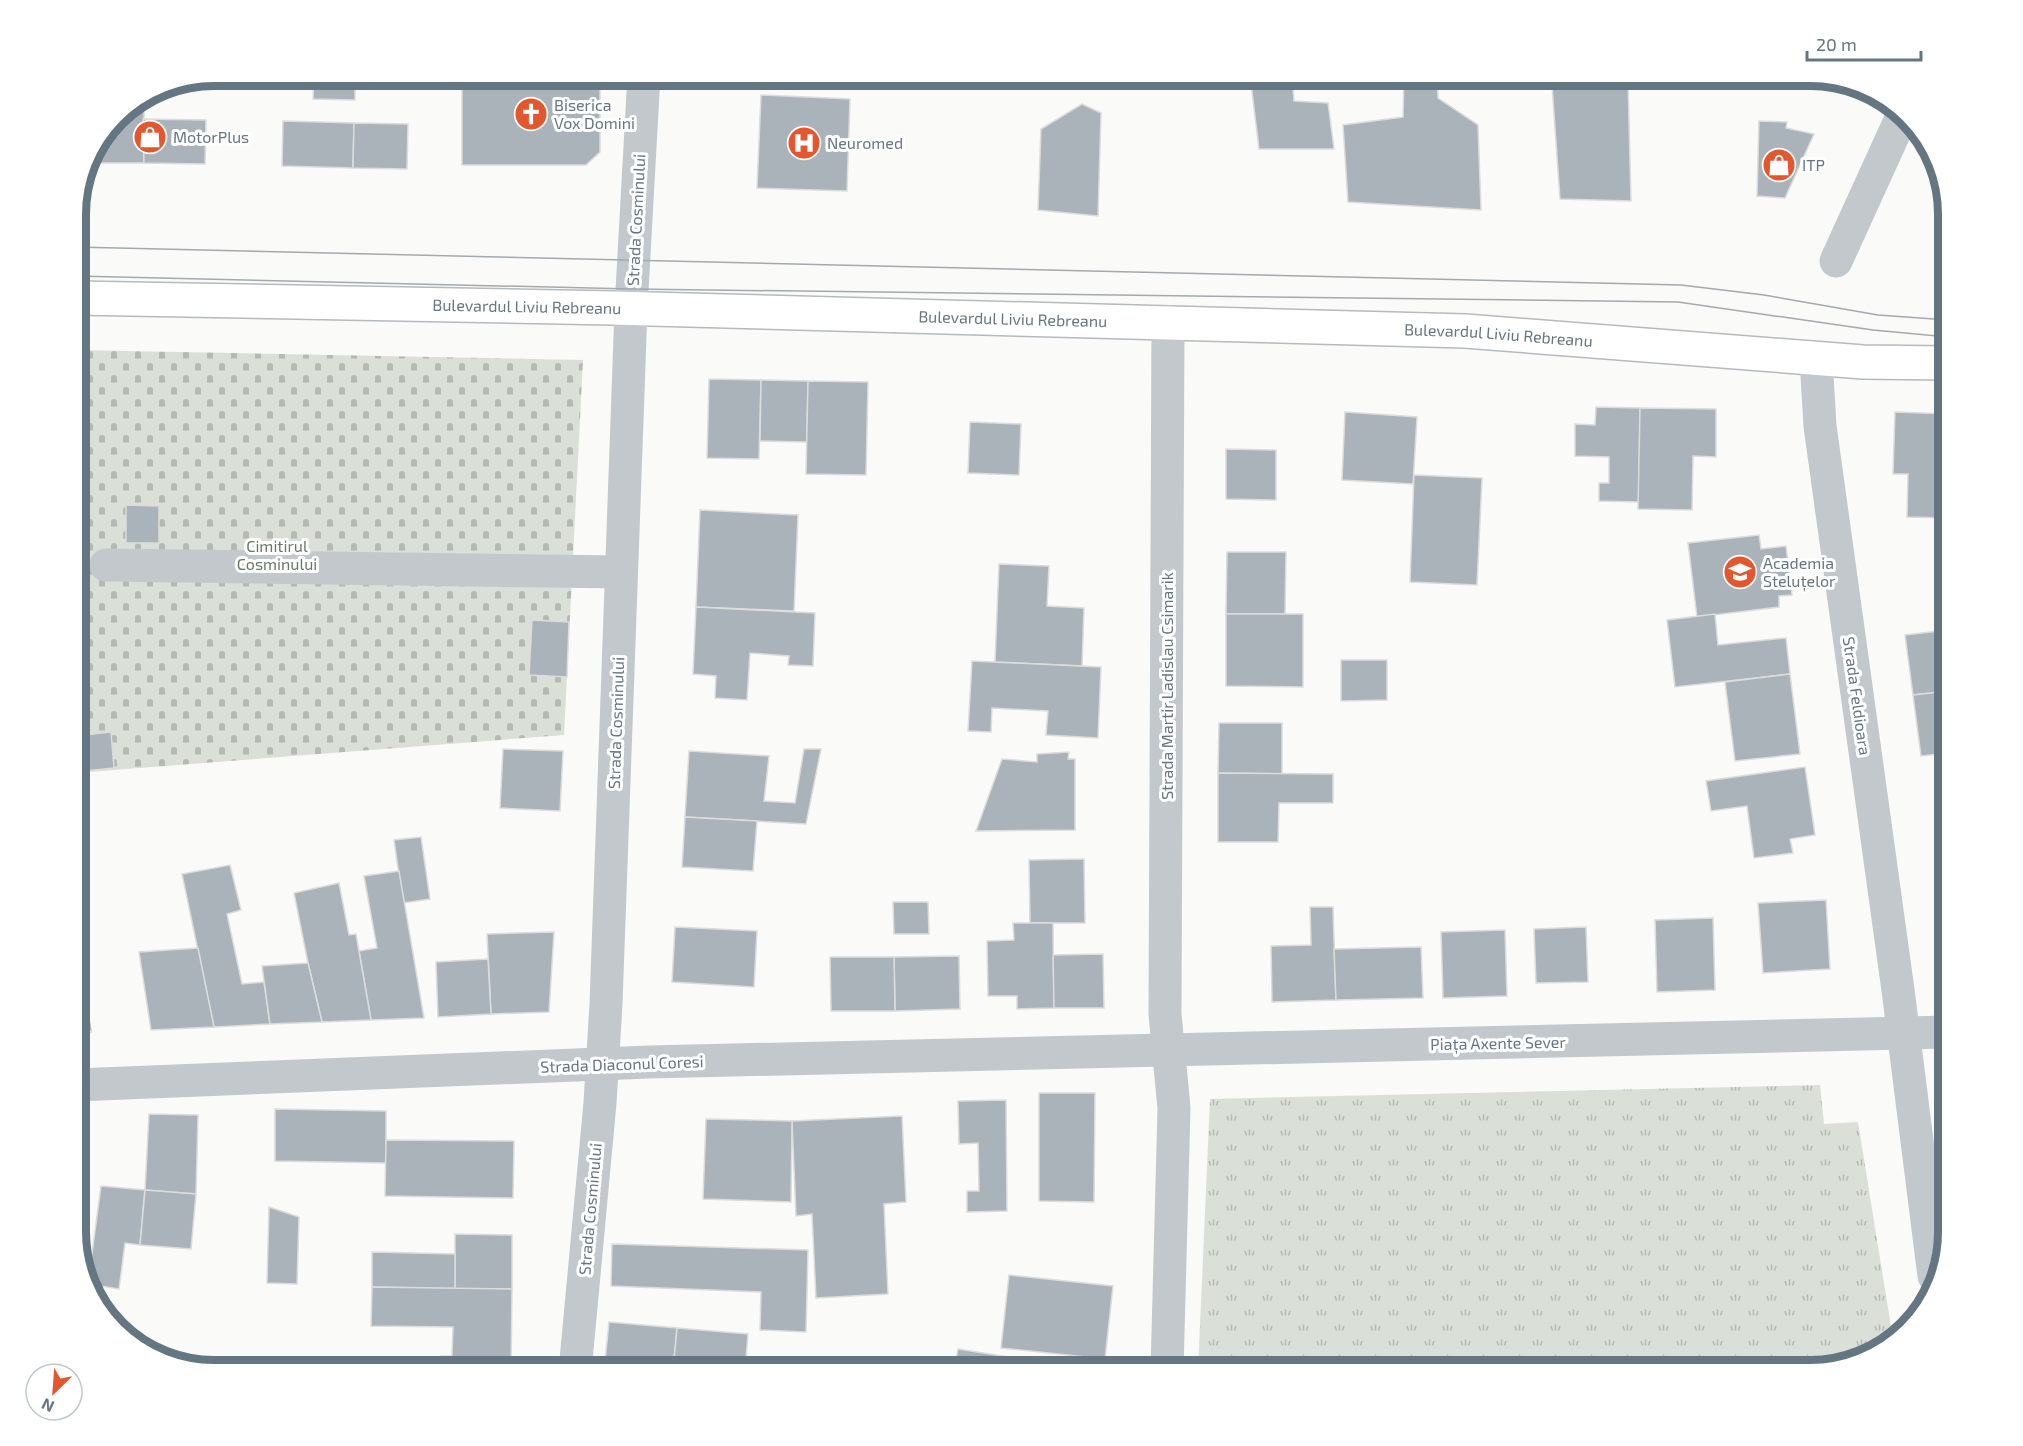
<svg xmlns="http://www.w3.org/2000/svg" width="2023" height="1446" font-family="'Exo 2',sans-serif">
	<defs>
		<pattern id="cemetery-stones" width="16" height="16" patternUnits="userSpaceOnUse" patternTransform="scale(1.5)"><rect width="16" height="16" fill="#dadfd7"/><path d="M2 7V4a2 2 0 0 1 4 0v3zM10 15v-3a2 2 0 0 1 4 0v3z" fill="#b4b9b4"/></pattern>
		<pattern id="park-tufts" width="24" height="20" patternUnits="userSpaceOnUse" patternTransform="scale(1.5)"><rect width="24" height="20" fill="#dadfd7"/><path d="M3 7l-1-3M5 7V3M7 7l1-3M15 17l-1-3M17 17v-4M19 17l1-3" fill="none" stroke="#b4b9b4"/></pattern>
	</defs>
	<rect width="100%" height="100%" fill="#fafaf8"/>
	<!-- cemetery -->
	<g fill="url(#cemetery-stones)">
		<polygon points="75,350 583,360 564,735 75,773"/>
		<polygon points="75,920 92,1033 75,1033"/>
	</g>
	<!-- park -->
	<polygon fill="url(#park-tufts)" points="1820,1085 1824,1124 1858,1122 1893,1339 1871,1357 1810,1371 1198,1371 1210,1099"/>
	<!-- building -->
	<g fill="#aab3b9" stroke="#dcdcda" stroke-width="1.5">
		<polygon points="314,75 355,75 355,100 313,99"/>
		<polygon points="462,75 600,75 600,152 586,165 462,165"/>
		<polygon points="1250,75 1292,75 1294,101 1328,103 1334,149 1259,149"/>
		<polygon points="1404,75 1437,75 1438,98 1478,125 1481,210 1348,202 1343,125 1403,117"/>
		<polygon points="1628,81 1631,201 1560,199 1552,85"/>
		<polygon points="761,95 850,99 847,191 757,188"/>
		<polygon points="1082,104 1101,113 1098,216 1038,210 1041,129"/>
		<polygon points="129,105 144,105 144,163 86,163 89,152 122,109"/>
		<polygon points="143,119 206,120 205,164 144,163"/>
		<polygon points="283,121 354,123 353,168 282,166"/>
		<polygon points="1759,121 1787,122 1786,128 1814,134 1785,198 1757,196"/>
		<polygon points="354,123 408,124 407,169 353,168"/>
		<polygon points="709,379 761,380 759,459 707,458"/>
		<polygon points="761,380 808,381 807,442 760,441"/>
		<polygon points="808,381 868,382 866,475 806,474"/>
		<polygon points="1596,407 1640,408 1639,502 1599,501 1599,483 1609,483 1609,457 1575,456 1575,424 1595,425"/>
		<polygon points="1640,408 1716,409 1716,457 1693,456 1692,510 1638,509"/>
		<polygon points="1345,412 1417,417 1413,484 1342,480"/>
		<polygon points="1895,412 1948,414 1947,518 1907,517 1908,474 1893,474"/>
		<polygon points="970,422 1021,424 1019,475 968,473"/>
		<polygon points="1226,449 1276,450 1276,500 1226,499"/>
		<polygon points="1414,475 1482,478 1477,585 1410,582"/>
		<polygon points="126,505 159,506 159,543 126,543"/>
		<polygon points="700,510 798,515 794,611 696,607"/>
		<polygon points="1759,535 1761,549 1786,546 1792,595 1779,596 1779,607 1697,617 1688,543"/>
		<polygon points="1227,552 1286,552 1285,614 1226,614"/>
		<polygon points="999,564 1049,566 1047,606 1084,608 1082,666 995,662"/>
		<polygon points="696,607 815,613 813,666 788,665 789,656 750,653 747,700 715,698 716,676 693,674"/>
		<polygon points="1226,614 1303,614 1303,687 1226,686"/>
		<polygon points="1715,614 1718,645 1786,638 1790,674 1675,687 1667,620"/>
		<polygon points="532,620 569,622 567,677 529,675"/>
		<polygon points="1948,630 1948,691 1913,695 1905,635"/>
		<polygon points="1341,660 1387,660 1387,700 1341,701"/>
		<polygon points="972,661 1101,667 1098,738 1046,735 1048,711 992,708 991,732 968,731"/>
		<polygon points="1790,674 1800,754 1735,761 1725,682"/>
		<polygon points="1948,691 1948,753 1921,756 1913,695"/>
		<polygon points="1219,723 1282,723 1282,774 1218,773"/>
		<polygon points="111,732 114,768 75,772 75,736"/>
		<polygon points="503,749 563,751 560,811 500,808"/>
		<polygon points="804,749 821,749 806,824 685,817 689,751 769,756 764,801 795,803"/>
		<polygon points="1069,752 1068,759 1075,759 1075,830 976,831 1002,759 1037,762 1037,754"/>
		<polygon points="1805,767 1815,835 1790,839 1793,853 1754,858 1747,806 1711,811 1706,781"/>
		<polygon points="1218,773 1333,774 1333,803 1279,803 1278,842 1218,842"/>
		<polygon points="685,817 757,821 753,871 682,867"/>
		<polygon points="421,837 430,899 403,903 394,840"/>
		<polygon points="1084,859 1085,923 1030,923 1029,860"/>
		<polygon points="230,865 241,910 227,914 242,984 264,982 270,1024 214,1027 182,874"/>
		<polygon points="399,871 424,1018 371,1020 359,951 377,948 364,876"/>
		<polygon points="339,883 349,935 356,934 371,1020 322,1022 308,963 294,893"/>
		<polygon points="1826,900 1830,969 1763,973 1758,903"/>
		<polygon points="893,902 928,902 929,934 894,934"/>
		<polygon points="1948,902 1948,972 1942,972 1940,903"/>
		<polygon points="1310,907 1333,907 1336,1000 1272,1002 1271,946 1311,945"/>
		<polygon points="1713,918 1715,990 1657,992 1655,920"/>
		<polygon points="1013,923 1053,923 1054,1008 1017,1009 1017,996 988,996 987,941 1014,940"/>
		<polygon points="675,927 757,931 754,987 672,982"/>
		<polygon points="1586,927 1588,982 1536,983 1534,929"/>
		<polygon points="1505,930 1507,996 1443,998 1441,932"/>
		<polygon points="554,932 549,1012 491,1014 487,934"/>
		<polygon points="1421,947 1423,998 1336,1000 1334,949"/>
		<polygon points="198,948 214,1027 151,1030 139,952"/>
		<polygon points="1103,954 1104,1008 1054,1008 1053,955"/>
		<polygon points="959,956 960,1009 895,1011 894,957"/>
		<polygon points="830,957 894,957 895,1011 831,1011"/>
		<polygon points="488,959 491,1014 438,1017 436,962"/>
		<polygon points="308,963 322,1022 270,1024 262,966"/>
		<polygon points="1039,1093 1095,1093 1094,1202 1039,1201"/>
		<polygon points="1006,1100 1007,1211 967,1212 967,1191 979,1191 978,1143 959,1144 958,1101"/>
		<polygon points="275,1109 386,1111 386,1163 275,1161"/>
		<polygon points="149,1114 198,1115 196,1194 145,1190"/>
		<polygon points="902,1116 906,1202 884,1204 888,1294 816,1298 812,1214 796,1216 792,1121"/>
		<polygon points="706,1119 792,1121 791,1202 703,1199"/>
		<polygon points="386,1140 514,1141 513,1198 385,1196"/>
		<polygon points="101,1186 145,1190 140,1245 125,1243 119,1289 88,1284"/>
		<polygon points="145,1190 196,1194 191,1249 140,1245"/>
		<polygon points="269,1207 299,1217 297,1284 267,1283"/>
		<polygon points="455,1234 512,1235 512,1289 455,1289"/>
		<polygon points="612,1244 808,1250 806,1332 760,1330 761,1292 611,1286"/>
		<polygon points="372,1252 455,1254 455,1289 372,1287"/>
		<polygon points="1009,1275 1113,1286 1105,1359 1001,1348"/>
		<polygon points="372,1287 512,1289 511,1371 440,1371 441,1356 452,1356 453,1327 371,1326"/>
		<polygon points="609,1322 677,1328 673,1371 604,1371"/>
		<polygon points="677,1328 748,1334 745,1371 673,1371"/>
		<polygon points="958,1349 1027,1360 1025,1371 954,1371"/>
	</g>
	<g fill="none" stroke-linecap="round" stroke-linejoin="round">
		<defs>
			<g id="primary">
				<path id="s1" d="M75,298L613,308L1465,331L1863,362L1948,363"/>
			</g>
		</defs>
		<!-- primary casing -->
		<use href="#primary" stroke="#b5babe" stroke-width="36"/>
		<!-- street -->
		<g stroke="#c3c8cc" stroke-width="33">
			<polyline points="1836,261 1903,114"/>
			<polyline points="1816,359 1820,426 1898,990 1934,1276"/>
			<polyline points="106,565 621,572"/>
			<polyline points="75,1085 649,1062 1948,1032"/>
			<polyline points="575,1371 600,1103 606,1004 631,309 644,75"/>
			<polyline points="1167,1371 1174,1108 1165,1014 1168,322"/>
		</g>
		<!-- primary -->
		<use href="#primary" stroke="#fff" stroke-width="33"/>
		<!-- tram -->
		<g stroke="#a2aab0" stroke-width="1.5">
			<polyline points="75,247 1681,285 1764,295 1878,315 1948,320"/>
			<polyline points="75,276 632,289 1678,302 1873,330 1948,337"/>
		</g>
	</g>
	<!-- icons -->
	<defs>
		<symbol id="church-disc" viewBox="-11 -11 22 22"><circle r="9.5" fill="#e4572e" stroke="#fff"/><path d="M-1.2-6h2.4v3.5h3.3v2.4h-3.3V6h-2.4V-.1h-3.3v-2.4h3.3Z" fill="#fff"/></symbol>
		<symbol id="shop-disc" viewBox="-11 -11 22 22"><circle r="9.5" fill="#e4572e" stroke="#fff"/><path d="M-5-2.5h2.3a2.7 3.5 0 0 1 5.4 0H5L5.5 6h-11ZM-1.5-2.5h3a1.5 2.3 0 0 0-3 0Z" fill="#fff"/></symbol>
		<symbol id="hospital-disc" viewBox="-11 -11 22 22"><circle r="9.5" fill="#e4572e" stroke="#fff"/><path d="M-5-5h3v3.5h4V-5h3V5h-3V1.5h-4V5h-3Z" fill="#fff"/></symbol>
		<symbol id="school-disc" viewBox="-11 -11 22 22"><circle r="9.5" fill="#e4572e" stroke="#fff"/><path d="M0-5L7-2L0 1L-7-2ZM-4 1L0 2.5L4 1V4Q0 6-4 4Z" fill="#fff"/></symbol>
	</defs>
	<g fill-rule="evenodd">
		<use href="#church-disc" x="512" y="95" width="38" height="38"/>
		<use href="#shop-disc" x="131" y="118" width="38" height="38"/>
		<use href="#hospital-disc" x="785" y="124" width="38" height="38"/>
		<use href="#shop-disc" x="1760" y="146" width="38" height="38"/>
		<use href="#school-disc" x="1721" y="553" width="38" height="38"/>
	</g>
	<g text-anchor="middle" stroke-width="6" stroke-linejoin="round" paint-order="stroke">
		<!-- poi labels -->
		<g font-size="16" fill="#657683" stroke="#fff" text-anchor="start">
			<text x="554" y="111">Biserica<tspan x="554" dy="18">Vox Domini</tspan></text>
			<text x="173" y="143">MotorPlus</text>
			<text x="827" y="149">Neuromed</text>
			<text x="1802" y="171">ITP</text>
			<text x="1763" y="569">Academia<tspan x="1763" dy="18">Steluțelor</tspan></text>
		</g>
		<!-- street labels -->
		<g font-size="16" fill="#657683" stroke="#fff">
			<text transform="translate(636 220) rotate(-87)" y="6">Strada Cosminului</text>
			<text dy="6" stroke="none"><textPath href="#s1" startOffset="452">Bulevardul Liviu Rebreanu</textPath></text>
			<text dy="6" stroke="none"><textPath href="#s1" startOffset="938">Bulevardul Liviu Rebreanu</textPath></text>
			<text dy="6" stroke="none"><textPath href="#s1" startOffset="1424">Bulevardul Liviu Rebreanu</textPath></text>
			<text transform="translate(1167 686) rotate(-90)" y="6">Strada Martir Ladislau Csimarik</text>
			<text transform="translate(1857 696) rotate(82)" y="6">Strada Feldioara</text>
			<text transform="translate(616 723) rotate(-88)" y="6">Strada Cosminului</text>
			<text transform="translate(1498 1043) rotate(-1)" y="6">Piața Axente Sever</text>
			<text transform="translate(622 1064) rotate(-2)" y="6">Strada Diaconul Coresi</text>
			<text transform="translate(590 1209) rotate(-85)" y="6">Strada Cosminului</text>
		</g>
		<!-- park labels -->
		<g font-size="16" fill="#687a64" stroke="#fff">
			<text x="277" y="552">Cimitirul<tspan x="277" dy="18">Cosminului</tspan></text>
		</g>
	</g>
	<!-- crop -->
	<path d="M0 0H2023V1446H0ZM214 86H1810A128 128 0 0 1 1938 214V1232A128 128 0 0 1 1810 1360H214A128 128 0 0 1 86 1232V214A128 128 0 0 1 214 86Z" fill="#fff" fill-rule="evenodd"/>
	<path fill="none" stroke="#657683" stroke-width="8" d="M214 86H1810A128 128 0 0 1 1938 214V1232A128 128 0 0 1 1810 1360H214A128 128 0 0 1 86 1232V214A128 128 0 0 1 214 86Z"/>
	<!-- north arrow -->
	<g transform="translate(54 1392) rotate(205)"><circle r="28" fill="#ffffff" stroke="#c1c8cd" stroke-width="1.5"/>
	<path d="M0-4.5L10 22L0 15L-10 22Z" fill="#e4572e"/>
	<text y="-9" font-size="16" font-weight="bold" text-anchor="middle" fill="#657683">N</text>
	</g>
	<!-- scale -->
	<path d="M1807 51v9h114v-9" fill="none" stroke="#657683" stroke-width="3"/>
	<text x="1816" y="51" font-size="18" fill="#657683" stroke="#ffffff" stroke-width="4.5" paint-order="stroke">20 m</text>
</svg>
